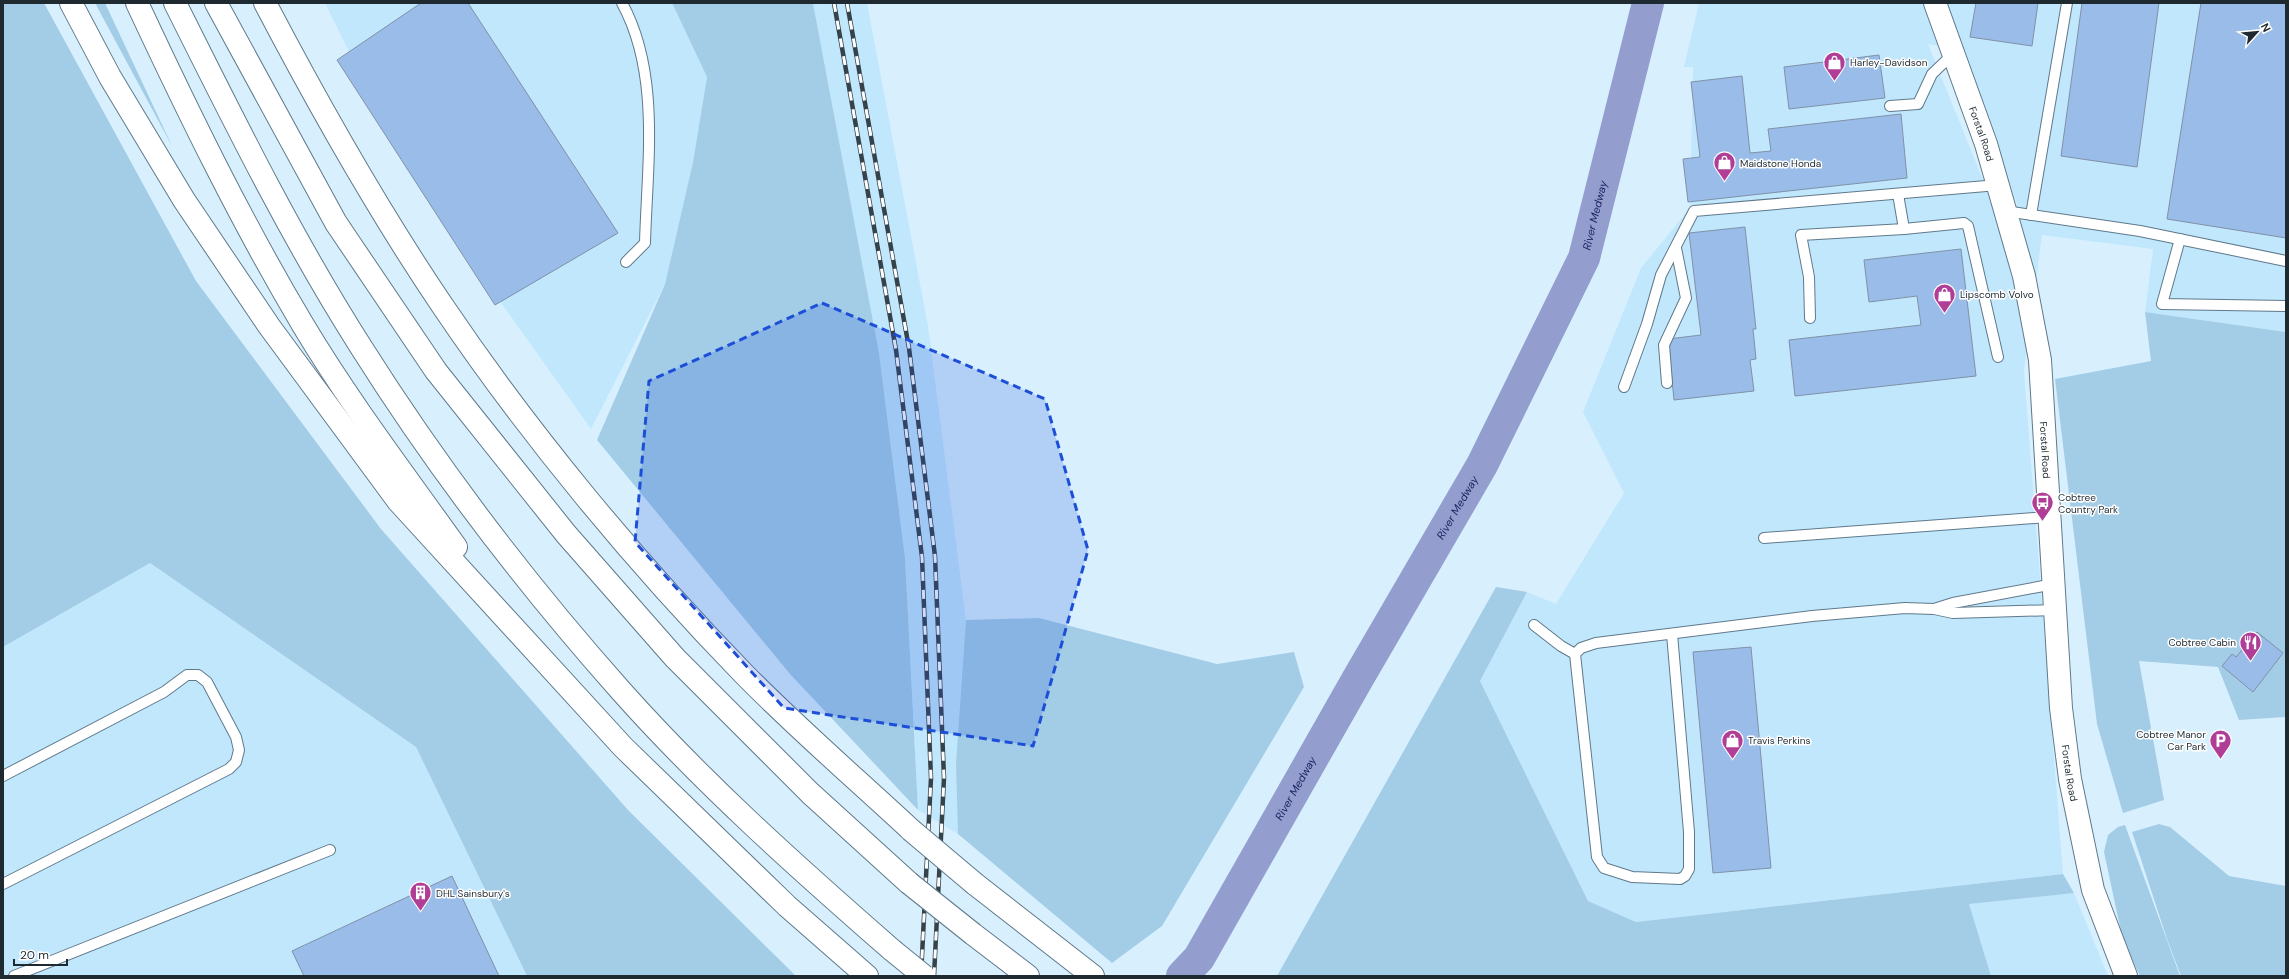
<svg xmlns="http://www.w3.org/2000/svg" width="2289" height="979" font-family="'DM Sans',sans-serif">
	<rect width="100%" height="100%" fill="#d8f0fe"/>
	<!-- built -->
	<g fill="#c1e7fd" fill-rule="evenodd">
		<polygon points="325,3 672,3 707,77 693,162 665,284 591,429 477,269 360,74"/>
		<polygon points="813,3 867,3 928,326 966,620 958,834 918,810 905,558 879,353"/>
		<path d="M1699,3H2286V332L2145,312L2153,249L2042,235L2024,371L2063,874L1636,922L1588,901L1480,681L1527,592L1556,604L1624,493L1583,412L1641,268L1690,208L1693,67H1684ZM1928,44L1965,51L2017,205L1994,207Z"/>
		<polygon points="150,563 416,747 527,976 3,976 3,647"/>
		<polygon points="2074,893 2108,976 1991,976 1968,904"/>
	</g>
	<!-- green -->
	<g fill="#a3cde6">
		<polygon points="3,3 44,3 196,281 381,529 628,810 796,976 527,976 416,747 150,563 3,647"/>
		<polygon points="95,3 105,3 173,148"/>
		<polygon points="672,3 813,3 879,353 905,558 918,810 790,674 597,440 665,284 693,162 707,77"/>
		<polygon points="2145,312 2286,332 2286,717 2239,720 2218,667 2139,661 2164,800 2123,813 2097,724 2055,379 2151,361"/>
		<polygon points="1496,587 1527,592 1480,681 1588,901 1636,922 2063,874 2074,893 1969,904 1991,976 1277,976"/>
		<polygon points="1039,618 1217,664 1294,652 1304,687 1162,926 1112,963 958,834 956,764 966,620"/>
		<polygon points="2159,824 2170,827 2229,876 2286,886 2286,976 2181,976 2167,939 2132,832"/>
		<polygon points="2125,825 2180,976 2140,976 2123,941 2104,852 2108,835 2118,827"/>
	</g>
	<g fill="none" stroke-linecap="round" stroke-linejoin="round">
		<!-- river -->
		<path stroke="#939dce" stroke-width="32" id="s1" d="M1182,976L1199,958L1357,680L1482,465L1584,258L1648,3"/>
	</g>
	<!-- building -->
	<g fill="#9abce8" stroke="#8091a8">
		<polygon points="421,3 468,3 618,233 495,305 337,60"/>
		<polygon points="1976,3 2038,3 2032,46 1970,37"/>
		<polygon points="2082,3 2159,3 2137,167 2061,156"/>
		<polygon points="2201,3 2286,3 2286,238 2167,219"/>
		<polygon points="1879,55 1885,98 1789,109 1784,67"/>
		<polygon points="1742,76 1750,153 1771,151 1768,129 1901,114 1907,178 1688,202 1683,159 1700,157 1691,82"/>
		<polygon points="1745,227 1756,329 1753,329 1756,359 1750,360 1754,391 1674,400 1668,339 1701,335 1689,233"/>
		<polygon points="1961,249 1976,376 1795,396 1789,340 1921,325 1917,296 1869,302 1864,260"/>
		<polygon points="2257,632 2283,653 2253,692 2222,666 2232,654 2236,657"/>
		<polygon points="1751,647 1771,868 1713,873 1693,652"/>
		<polygon points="452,876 499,976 304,976 292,951"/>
	</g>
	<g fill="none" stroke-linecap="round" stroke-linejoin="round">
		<defs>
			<g id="lane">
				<path d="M622,3C661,74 647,165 645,243L626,262"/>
				<polyline points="1890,106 1918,104 1932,74 1953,54"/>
				<polyline points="2005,211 2140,231 2286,261"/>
				<polyline points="2031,215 2067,3"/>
				<polyline points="1904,229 1964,223 1968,226 1998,357"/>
				<polyline points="2180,239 2162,304 2286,306"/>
				<polyline points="1810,318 1809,277 1801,235 1904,229 1898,194"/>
				<polyline points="1667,383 1664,345 1686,298 1676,248"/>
				<polyline points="1624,387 1647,324 1661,275 1694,211 1998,185"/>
				<polyline points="1764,538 2049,517"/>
				<polyline points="1934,609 1953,603 2054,584"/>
				<polyline points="1534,625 1561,646 1575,654"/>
				<polyline points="1672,634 1689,832 1689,869 1685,876 1680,879 1632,877 1604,868 1597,857 1575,654 1581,648 1596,643 1812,616 1905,608 1934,609 1953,613 2055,610"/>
				<polyline points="3,776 164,692 187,675 198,675 207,682 236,737 239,750 236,762 229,769 3,884"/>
				<polyline points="14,976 330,850"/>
			</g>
			<g id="secondary">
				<path id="s2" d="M1935,3L1986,144L2024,276L2040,360L2061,708L2070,779L2093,890L2126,976"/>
			</g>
			<g id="highway">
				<polyline points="71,3 110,77 184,200 269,326 398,501 623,747 787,906 867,976"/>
				<path d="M137,3C188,112 241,221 303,325C349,402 404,474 456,547"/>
				<path d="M175,3C233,119 291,237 361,347C438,469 526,584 622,692C705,785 798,868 892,950"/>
				<polyline points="216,3 336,223 436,371 566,534 675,658 810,793 909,883"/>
				<path d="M265,3C319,106 377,209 442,305C529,434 636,563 744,674C797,728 855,778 911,830"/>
				<polyline points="975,884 1093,976"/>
				<polyline points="973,934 1028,976"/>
			</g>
		</defs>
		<!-- lane casing -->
		<use href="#lane" stroke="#5f798a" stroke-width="12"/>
		<!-- secondary casing -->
		<use href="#secondary" stroke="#5f798a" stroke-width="24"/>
		<!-- highway casing -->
		<use href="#highway" stroke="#5f798a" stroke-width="24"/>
		<!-- lane -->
		<use href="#lane" stroke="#fff" stroke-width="10"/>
		<!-- secondary -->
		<use href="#secondary" stroke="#fff" stroke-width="22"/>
		<!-- highway -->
		<use href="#highway" stroke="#fff" stroke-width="22"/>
		<defs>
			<g id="rail">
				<polyline points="834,3 896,350 922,557 931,778 921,976"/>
				<polyline points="847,3 909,348 935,556 944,778 934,976"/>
			</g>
		</defs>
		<!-- rail casing -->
		<use href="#rail" stroke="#36424a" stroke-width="4.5"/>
		<!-- rail -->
		<use href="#rail" stroke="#fff" stroke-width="3" stroke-dasharray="9" stroke-linecap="butt"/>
		<defs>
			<g id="highway-bridge">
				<polyline points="911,830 975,884"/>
				<polyline points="909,883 973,934"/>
				<polyline points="892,950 924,976"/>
			</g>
		</defs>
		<!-- highway-bridge casing -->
		<use href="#highway-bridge" stroke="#5f798a" stroke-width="24" stroke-linecap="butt"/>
		<!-- highway-bridge -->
		<use href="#highway-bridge" stroke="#fff" stroke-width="22"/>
	</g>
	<!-- marked area -->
	<path fill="#1d4ed8" fill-opacity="0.2" stroke="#1d4ed8" stroke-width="3" stroke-dasharray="8 5" stroke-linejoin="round" d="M822,303L1045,399L1088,550L1033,746L784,708L635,542L649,381Z"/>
	<!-- icons -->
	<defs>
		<symbol id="shop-pin" viewBox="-11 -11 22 30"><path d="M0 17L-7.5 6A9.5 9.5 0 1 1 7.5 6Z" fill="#b03d96" stroke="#fff"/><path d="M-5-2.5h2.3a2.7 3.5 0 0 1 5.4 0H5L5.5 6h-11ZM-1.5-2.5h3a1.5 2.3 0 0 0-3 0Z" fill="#fff"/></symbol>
		<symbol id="bus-pin" viewBox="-11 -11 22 30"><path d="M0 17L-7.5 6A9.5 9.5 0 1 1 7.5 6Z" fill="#b03d96" stroke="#fff"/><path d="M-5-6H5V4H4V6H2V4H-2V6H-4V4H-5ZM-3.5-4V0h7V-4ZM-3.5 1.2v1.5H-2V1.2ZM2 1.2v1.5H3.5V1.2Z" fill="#fff"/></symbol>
		<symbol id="restaurant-pin" viewBox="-11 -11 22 30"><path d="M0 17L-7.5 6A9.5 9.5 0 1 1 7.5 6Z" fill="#b03d96" stroke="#fff"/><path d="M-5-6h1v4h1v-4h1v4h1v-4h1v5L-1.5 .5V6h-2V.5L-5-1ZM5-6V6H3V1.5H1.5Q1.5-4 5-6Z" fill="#fff"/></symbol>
		<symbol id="parking-pin" viewBox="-11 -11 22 30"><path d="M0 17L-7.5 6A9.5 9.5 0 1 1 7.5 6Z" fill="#b03d96" stroke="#fff"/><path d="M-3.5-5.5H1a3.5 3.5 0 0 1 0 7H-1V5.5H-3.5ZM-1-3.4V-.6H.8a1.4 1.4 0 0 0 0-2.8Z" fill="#fff"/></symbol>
		<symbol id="building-pin" viewBox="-11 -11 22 30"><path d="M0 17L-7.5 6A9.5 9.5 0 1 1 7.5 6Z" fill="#b03d96" stroke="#fff"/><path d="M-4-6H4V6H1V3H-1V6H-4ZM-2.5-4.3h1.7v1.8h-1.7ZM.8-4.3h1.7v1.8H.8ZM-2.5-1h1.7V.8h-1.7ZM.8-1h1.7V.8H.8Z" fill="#fff"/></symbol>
	</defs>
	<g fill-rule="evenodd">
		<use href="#shop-pin" x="1822" y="50" width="25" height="34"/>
		<use href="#shop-pin" x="1712" y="150" width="25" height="34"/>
		<use href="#shop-pin" x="1932" y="282" width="25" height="34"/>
		<use href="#bus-pin" x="2030" y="490" width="25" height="34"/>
		<use href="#restaurant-pin" x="2238" y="630" width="25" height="34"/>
		<use href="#shop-pin" x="1720" y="728" width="25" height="34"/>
		<use href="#parking-pin" x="2208" y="728" width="25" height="34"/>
		<use href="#building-pin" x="408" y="880" width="25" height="34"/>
	</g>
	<g text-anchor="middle" stroke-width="3" stroke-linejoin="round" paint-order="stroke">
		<!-- poi labels -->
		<g font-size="10" fill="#1e2930" stroke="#fff" text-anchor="start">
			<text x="1850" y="66">Harley-Davidson</text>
			<text x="1740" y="167">Maidstone Honda</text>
			<text x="1960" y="298">Lipscomb Volvo</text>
			<text x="2058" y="501">Cobtree<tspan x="2058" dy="12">Country Park</tspan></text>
			<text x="2236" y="646" text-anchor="end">Cobtree Cabin</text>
			<text x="2206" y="738" text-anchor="end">Cobtree Manor<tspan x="2206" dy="12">Car Park</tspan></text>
			<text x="1748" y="744">Travis Perkins</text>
			<text x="436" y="897">DHL Sainsbury's</text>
		</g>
		<!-- street labels -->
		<g font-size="10" fill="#1e2930" stroke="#fff">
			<text dy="4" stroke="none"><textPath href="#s2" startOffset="139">Forstal Road</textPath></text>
			<text dy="4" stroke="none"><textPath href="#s2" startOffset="463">Forstal Road</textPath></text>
			<text dy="4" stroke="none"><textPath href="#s2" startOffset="787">Forstal Road</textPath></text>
		</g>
		<!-- water labels -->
		<g font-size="11" font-style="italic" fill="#21245f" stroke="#fff">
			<text dy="4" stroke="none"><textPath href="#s1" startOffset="868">River Medway</textPath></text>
			<text dy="4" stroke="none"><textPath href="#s1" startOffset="544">River Medway</textPath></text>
			<text dy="4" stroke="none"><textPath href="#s1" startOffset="220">River Medway</textPath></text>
		</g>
	</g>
	<!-- border -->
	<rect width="2289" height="979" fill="none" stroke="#1e2930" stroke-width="8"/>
	<!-- north arrow -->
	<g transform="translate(2257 32) rotate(63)" stroke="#ffffff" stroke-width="3" paint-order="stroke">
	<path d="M0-3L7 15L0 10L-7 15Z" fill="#1e2930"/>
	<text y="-6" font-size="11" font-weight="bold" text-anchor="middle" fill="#1e2930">N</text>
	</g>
	<!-- scale -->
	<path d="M14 959v6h53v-6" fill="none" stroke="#1e2930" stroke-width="2"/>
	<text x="20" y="959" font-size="12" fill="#1e2930" stroke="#ffffff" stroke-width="3" paint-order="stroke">20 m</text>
</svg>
